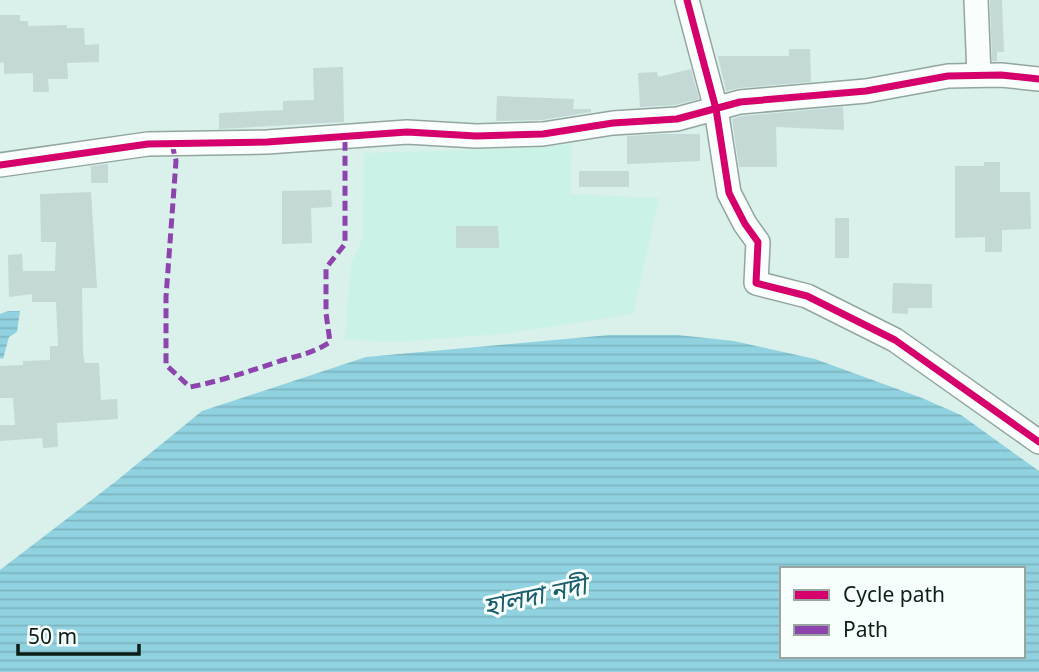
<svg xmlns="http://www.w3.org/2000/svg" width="1039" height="672" font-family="'Noto Sans','Noto Sans Bengali',sans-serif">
	<defs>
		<pattern id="water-rules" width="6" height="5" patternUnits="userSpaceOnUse" patternTransform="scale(1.75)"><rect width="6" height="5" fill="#91d2e0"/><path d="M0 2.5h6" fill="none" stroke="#7cb4c0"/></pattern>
	</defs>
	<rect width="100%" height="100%" fill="#d9f1ea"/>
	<!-- built -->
	<polygon fill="#caf2e7" points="572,144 570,194 659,198 633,314 501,334 394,342 345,339 351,263 363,238 364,153 532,148"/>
	<!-- water -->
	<g fill="url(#water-rules)" fill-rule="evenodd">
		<polygon points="8,311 20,311 17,332 9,337 3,359 0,358 0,314"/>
		<path d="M609,335H678L734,341L815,359L922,398L961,415L1039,471V672H0V570L115,482L202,411L366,357ZM782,569H1023V656H782Z"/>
	</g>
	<!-- building -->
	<g fill="#c4d8d5">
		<polygon points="990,0 1002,0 1004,52 997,52 997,61 992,61"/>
		<polygon points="0,15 20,15 20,21 28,21 28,26 67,25 67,28 84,28 85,45 99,44 99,62 67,63 68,79 48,79 49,92 33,92 33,73 4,74 4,62 0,63"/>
		<polygon points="789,49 810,49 811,82 739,88 726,91 718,56 789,56"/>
		<polygon points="343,67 344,122 219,129 219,113 283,110 283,101 314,100 313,68"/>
		<polygon points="691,69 699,99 675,105 640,107 638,73 657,72 658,77"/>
		<polygon points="497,96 574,99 573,109 591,109 591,112 542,120 496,121"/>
		<polygon points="843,107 844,130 776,127 777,167 739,167 732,119 742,116"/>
		<polygon points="661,134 700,134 700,161 627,164 627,136"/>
		<polygon points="984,162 1000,162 1000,192 1030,192 1031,229 1002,230 1002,252 985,252 985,237 955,238 955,166 984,166"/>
		<polygon points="108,164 108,183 91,183 91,166"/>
		<rect x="579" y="171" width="50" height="16"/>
		<polygon points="331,190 332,207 311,208 312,243 282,244 282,191"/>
		<polygon points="91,192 97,288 82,288 83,353 85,363 99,363 101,400 117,399 118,419 57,423 58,447 43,448 42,438 0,441 0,425 15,425 13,398 0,398 0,366 23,365 23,361 50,360 50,346 58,346 56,302 32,302 32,294 9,297 8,255 22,254 23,271 55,271 56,242 41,242 40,194"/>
		<rect x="835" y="218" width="14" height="40"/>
		<polygon points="456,226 498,226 499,248 456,248"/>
		<polygon points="893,283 932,284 932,308 908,308 908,314 892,313"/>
	</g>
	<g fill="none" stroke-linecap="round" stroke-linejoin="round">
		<defs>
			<g id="minor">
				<polyline points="687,0 716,109 729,193 745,224 758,242 756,283 807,296 895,340 1039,442"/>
				<polyline points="976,0 979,75"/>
				<polyline points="0,165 148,144 267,142 407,132 476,136 543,134 613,123 677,119 740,102 866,91 948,76 1001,75 1039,79"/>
			</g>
		</defs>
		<!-- minor casing -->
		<use href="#minor" stroke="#92a59f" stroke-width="26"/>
		<!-- minor -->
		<use href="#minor" stroke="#f9fdfc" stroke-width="23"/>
		<!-- quiet -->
		<path stroke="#8e44ad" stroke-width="5" stroke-dasharray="10 5" stroke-linecap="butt" d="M172,144L176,161L166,297V365L190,387C221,381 250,371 280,361C300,355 311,354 330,342L326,313V268L345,244V137"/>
		<defs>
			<g id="cycleway">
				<polyline points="687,0 716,109 729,193 745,224 758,242 756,283 807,296 895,340 1039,442"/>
				<polyline points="0,165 148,144 267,142 407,132 476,136 543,134 613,123 677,119 740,102 866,91 948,76 1001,75 1039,79"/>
			</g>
		</defs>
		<!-- cycleway casing -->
		<use href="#cycleway" stroke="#f6fffc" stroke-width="11"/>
		<!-- cycleway -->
		<use href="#cycleway" stroke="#d6006c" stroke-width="7"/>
	</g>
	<g text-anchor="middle" stroke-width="6" stroke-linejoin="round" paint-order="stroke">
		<!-- water labels -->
		<g font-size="26" font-style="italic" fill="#1a5d6d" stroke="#f6fffc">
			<text transform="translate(535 596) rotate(-12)" y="9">হালদা নদী</text>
		</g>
	</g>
	<!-- legend -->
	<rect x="780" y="567" width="245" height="91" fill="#f6fffc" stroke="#99a5a1" stroke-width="2"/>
	<rect x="794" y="590" width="35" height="10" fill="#d6006c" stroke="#99a5a1" stroke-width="2"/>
	<text x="843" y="602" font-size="21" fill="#0d1e19">Cycle path</text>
	<rect x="794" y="625" width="35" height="10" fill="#8e44ad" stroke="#99a5a1" stroke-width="2"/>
	<text x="843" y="637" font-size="21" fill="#0d1e19">Path</text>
	<!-- scale -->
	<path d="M18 644v10h121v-10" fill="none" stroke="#0d1e19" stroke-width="3.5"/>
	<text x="28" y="644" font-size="21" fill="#0d1e19" stroke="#f6fffc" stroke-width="5" paint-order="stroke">50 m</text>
</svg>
